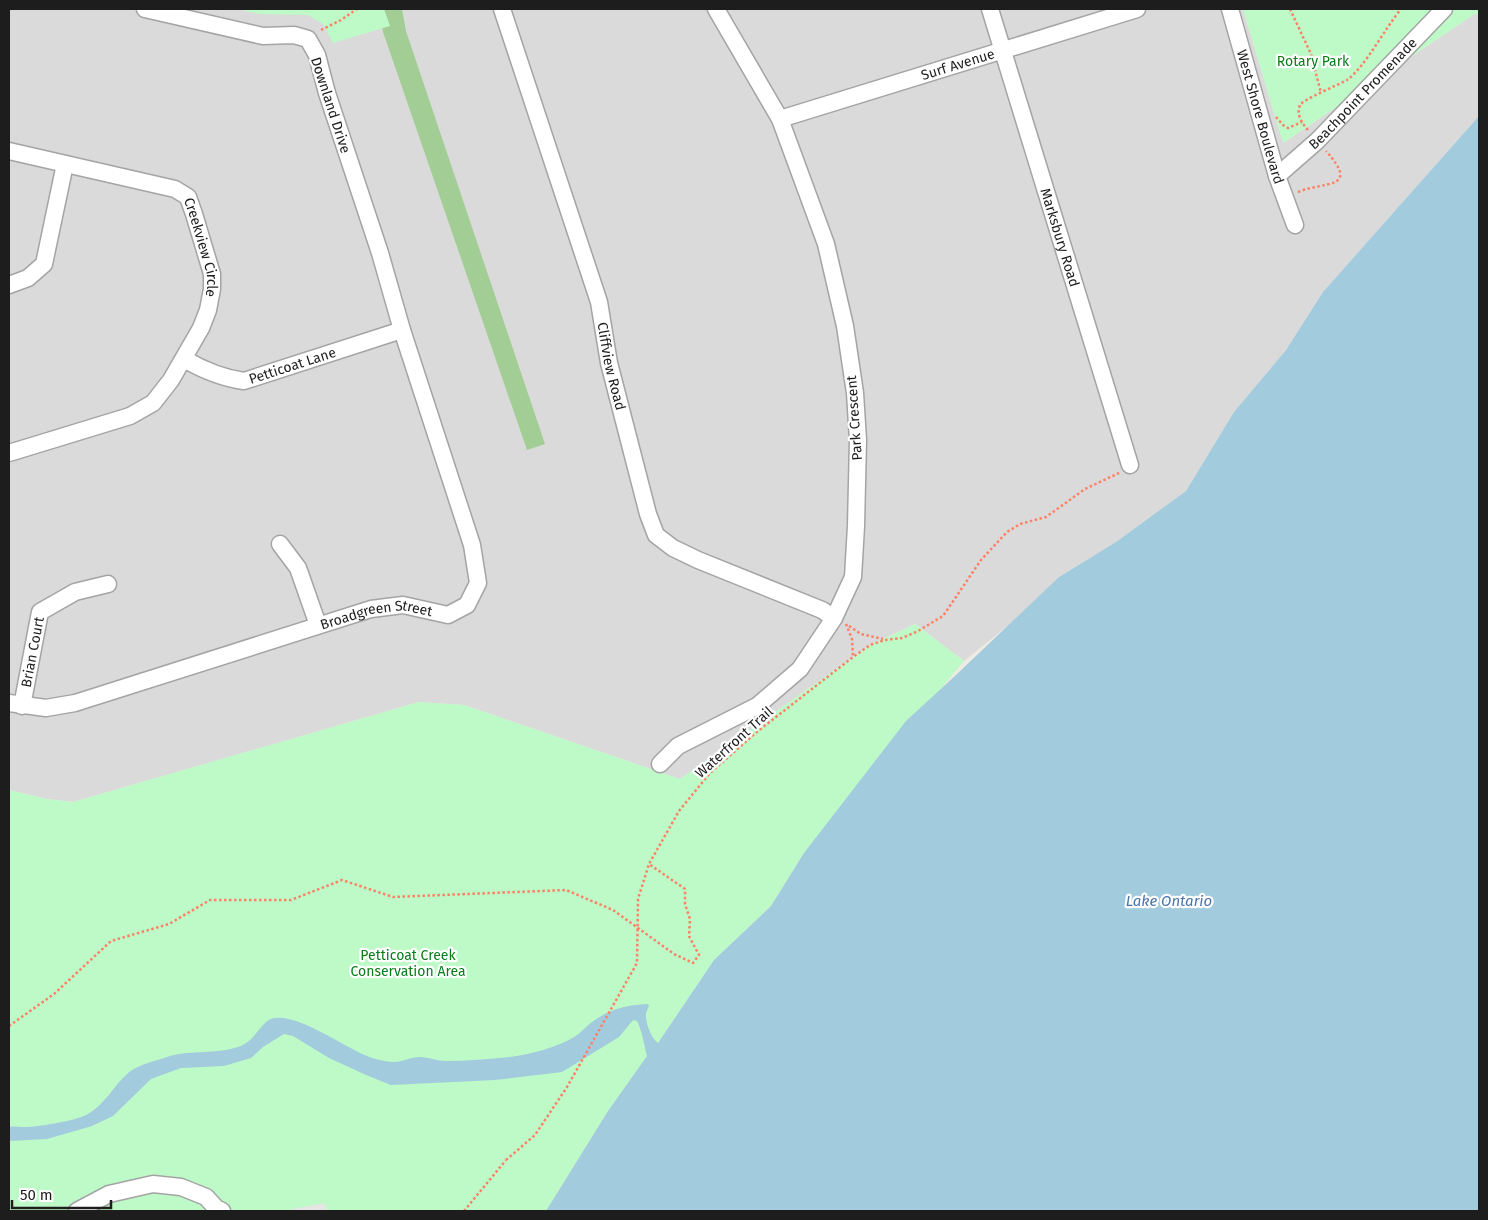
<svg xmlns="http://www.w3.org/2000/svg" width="1488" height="1220" font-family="'Fira Sans',sans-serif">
	<rect width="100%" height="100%" fill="#eeebe2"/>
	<!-- residential -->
	<polygon fill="#dbdada" points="9,9 1243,9 1283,143 1476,13 1479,16 1479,116 1323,292 1286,350 1234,412 1186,491 1116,542 1059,577 1015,620 964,661 915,624 870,645 680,779 464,705 419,702 73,802 47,799 9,790"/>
	<!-- forest -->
	<polygon fill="#a2ce96" points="380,9 402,9 406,31 545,444 527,450 383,32"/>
	<!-- park -->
	<g fill="#befac7">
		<polygon points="237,9 384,9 390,26 333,43 323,24 308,15 260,14"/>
		<polygon points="1243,9 1479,9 1479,16 1476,13 1283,143"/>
		<polygon points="915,624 964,661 804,853 771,906 714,960 658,1043 647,1056 608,1111 546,1211 9,1211 9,790 47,799 73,802 419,702 464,705 680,779 853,657 870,645"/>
	</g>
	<!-- parking -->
	<polygon fill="#e5e5e5" points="324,1203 328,1211 283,1211"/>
	<!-- water -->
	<path fill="#a2cbdd" d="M1479,116V1211H546L608,1111L647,1056C645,1048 641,1027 637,1021L633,1020L619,1037L562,1072L495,1080L391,1085L366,1075L329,1058L293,1036L284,1034L263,1047L251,1058L224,1066L181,1068L151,1079L113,1116L92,1126L47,1139L9,1141V1127C14,1126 18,1127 24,1127C38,1127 74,1121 86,1115C107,1104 115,1082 132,1070C140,1065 154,1061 164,1058C188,1049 214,1055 238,1047C256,1042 261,1019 275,1018C303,1015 346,1050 375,1059C381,1060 388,1062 394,1062C402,1062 411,1057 420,1057C428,1057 437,1061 446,1061C467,1061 488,1059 510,1057C531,1054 556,1048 574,1037C581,1033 585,1027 592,1022C610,1009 625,1005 648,1004L649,1006C649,1006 646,1013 646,1013C645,1022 651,1038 658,1043L714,960L771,906L804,853L906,721L956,675L1059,577L1116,542L1186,491L1234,412L1286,350L1323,292Z"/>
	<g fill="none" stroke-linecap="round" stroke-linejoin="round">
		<defs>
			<g id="minor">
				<path id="s1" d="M502,9L599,302L609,363L648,514L656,535L673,548L698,560L822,610L834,618"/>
				<path id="s2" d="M990,9L1130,465"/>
				<path id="s3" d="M1230,9L1277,176L1295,225"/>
				<path id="s4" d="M780,119L1137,9"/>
				<path id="s5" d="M9,151L175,189L188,197L194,214L212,274V289L208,310L201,328L171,380L153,403L130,416L9,453"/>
				<path id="s6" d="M1277,176L1317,141L1444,9"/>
				<polyline points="9,285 28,278 44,264 65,164"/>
				<path id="s7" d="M184,359C203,370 222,378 244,381L402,330"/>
				<polyline points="280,544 298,568 318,625"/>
				<path id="s8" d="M9,703L46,708L75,703L371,609L403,605L448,615L467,605L478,583L472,545L402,330L380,253L327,93L317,55L308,39L294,35L263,36L145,9"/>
				<path id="s9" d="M22,706L40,612L75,592L108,584"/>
				<polyline points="660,764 678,746 757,706 800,669 834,618 853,577 856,526 858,440 855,393 845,326 826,244 780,119 716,9"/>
				<polyline points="77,1211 109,1194 153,1184 181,1187 206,1197 216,1208 222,1211"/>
			</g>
		</defs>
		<!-- minor casing -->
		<use href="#minor" stroke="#a4a4a4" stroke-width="19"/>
		<!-- path -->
		<g stroke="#fc8166" stroke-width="2.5" stroke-dasharray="2.5 2.5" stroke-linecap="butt">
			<polyline points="1290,9 1311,54 1321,93"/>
			<polyline points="321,30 341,20 357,9"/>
			<polyline points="1276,117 1283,125 1288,128 1302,122"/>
			<path d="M1308,130C1302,123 1296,115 1300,105C1302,100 1338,85 1347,80C1366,66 1385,28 1401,9"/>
			<path d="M1298,192C1324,181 1361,190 1326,151"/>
			<polyline points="846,624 852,639 853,657"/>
			<polyline points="849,626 861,634 883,639"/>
			<polyline points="9,1026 54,994 111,941 169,924 210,900 291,900 342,880 393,897 566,890 613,910 674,954 693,963 699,955 689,936 690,919 685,904 685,889 649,864 679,811 710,773 758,731 853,657 870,645 885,640 902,638 918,631 943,616 981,560 1007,532 1020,524 1046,517 1085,489 1119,473"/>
			<polyline points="464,1211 506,1160"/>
		</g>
		<!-- minor -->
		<use href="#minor" stroke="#fff" stroke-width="16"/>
		<!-- path-bridge -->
		<polyline stroke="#fc8166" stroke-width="2.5" stroke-dasharray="2.5 2.5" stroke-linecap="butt" points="506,1160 535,1135 567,1087 637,963 638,899 649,864"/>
	</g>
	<g text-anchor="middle" stroke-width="4.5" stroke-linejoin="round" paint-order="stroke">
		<!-- park labels -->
		<g font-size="14" fill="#0a7c1c" stroke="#fff">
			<text x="1313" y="66">Rotary Park</text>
			<text x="408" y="960">Petticoat Creek<tspan x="408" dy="16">Conservation Area</tspan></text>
		</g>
		<!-- street labels -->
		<g font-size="14" fill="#1d1d1d" stroke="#fff">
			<text dy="5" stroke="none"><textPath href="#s4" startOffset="186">Surf Avenue</textPath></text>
			<text dy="5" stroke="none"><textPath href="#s6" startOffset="119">Beachpoint Promenade</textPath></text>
			<text transform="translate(331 105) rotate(72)" y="5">Downland Drive</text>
			<text dy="5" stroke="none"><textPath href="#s3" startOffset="112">West Shore Boulevard</textPath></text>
			<text dy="5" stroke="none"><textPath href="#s2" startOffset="239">Marksbury Road</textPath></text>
			<text dy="5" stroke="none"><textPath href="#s5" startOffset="238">Creekview Circle</textPath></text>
			<text dy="5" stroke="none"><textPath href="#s7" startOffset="115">Petticoat Lane</textPath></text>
			<text dy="5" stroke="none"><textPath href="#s1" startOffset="374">Cliffview Road</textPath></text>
			<text transform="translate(854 418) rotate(-94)" y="5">Park Crescent</text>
			<text dy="5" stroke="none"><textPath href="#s8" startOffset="382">Broadgreen Street</textPath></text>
			<text dy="5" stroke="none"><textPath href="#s9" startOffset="55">Brian Court</textPath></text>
			<text transform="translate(734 742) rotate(-42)" y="5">Waterfront Trail</text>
		</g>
		<!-- water labels -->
		<g font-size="15" font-style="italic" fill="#4873ad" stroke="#fff">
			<text x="1169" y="906">Lake Ontario</text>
		</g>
	</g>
	<!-- border -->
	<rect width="1488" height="1220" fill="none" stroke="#1d1d1d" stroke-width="20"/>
	<!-- scale -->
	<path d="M12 1200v8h99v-8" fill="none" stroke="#1d1d1d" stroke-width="2.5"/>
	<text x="20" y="1200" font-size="15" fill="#1d1d1d" stroke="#ffffff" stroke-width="4" paint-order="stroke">50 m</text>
</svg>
